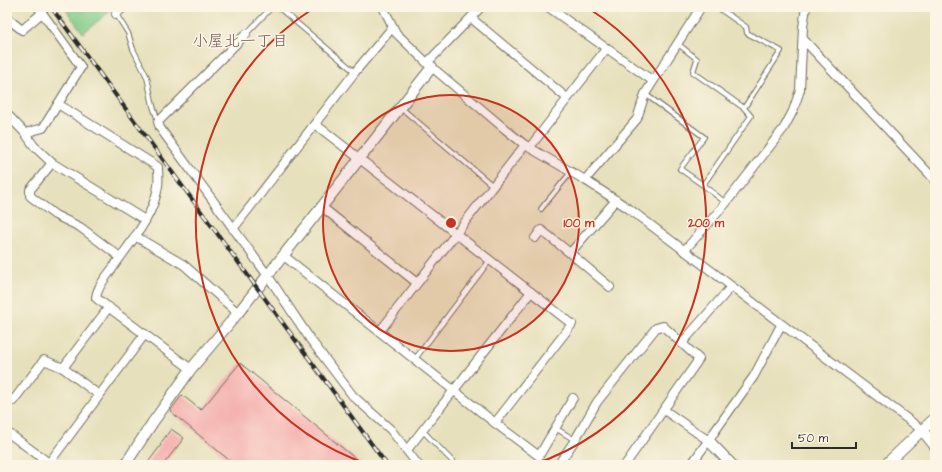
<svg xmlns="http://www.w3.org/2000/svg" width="942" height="472" font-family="'Architects Daughter','Klee One',sans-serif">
	<rect width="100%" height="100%" fill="#fcf5e5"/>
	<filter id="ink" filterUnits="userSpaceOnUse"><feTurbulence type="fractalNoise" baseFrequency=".025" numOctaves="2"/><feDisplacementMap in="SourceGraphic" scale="8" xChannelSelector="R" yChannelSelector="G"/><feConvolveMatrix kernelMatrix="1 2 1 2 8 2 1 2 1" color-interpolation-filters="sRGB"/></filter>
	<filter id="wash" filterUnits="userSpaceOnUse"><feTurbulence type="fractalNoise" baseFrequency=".012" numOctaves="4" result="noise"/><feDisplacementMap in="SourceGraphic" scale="16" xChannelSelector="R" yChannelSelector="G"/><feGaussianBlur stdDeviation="0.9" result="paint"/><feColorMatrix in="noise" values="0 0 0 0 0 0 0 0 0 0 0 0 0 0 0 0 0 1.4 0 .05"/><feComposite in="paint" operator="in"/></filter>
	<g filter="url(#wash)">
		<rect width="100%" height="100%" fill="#e6e0bc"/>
		<!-- green -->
		<polygon fill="#81cb89" stroke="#567b5a" points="64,7 115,7 83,33"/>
		<g id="blocks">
			<!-- building -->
			<g fill="#f4afad">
				<polygon points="240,363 363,465 235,465 170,411 182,395 201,410"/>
				<polygon points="171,429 184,438 163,465 146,465 161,445 160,444"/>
			</g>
		</g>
	</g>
	<g filter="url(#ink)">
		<use href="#blocks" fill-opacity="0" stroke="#6c6a5e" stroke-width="1"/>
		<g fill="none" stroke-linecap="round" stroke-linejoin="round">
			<defs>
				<g id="service">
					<polyline points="278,7 355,72"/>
					<polyline points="717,7 746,27 747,33 781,51 744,108"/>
					<polyline points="116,14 128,33 133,49 147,77 153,106 158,121"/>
					<polyline points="246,34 272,7"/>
					<polyline points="678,44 697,59 693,72 744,108 751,116 703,185 726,203"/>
					<polyline points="645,94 704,137 680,169 703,185"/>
					<polyline points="400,107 493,186"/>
					<polyline points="541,209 571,172"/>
					<polyline points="415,359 490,260"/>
					<polyline points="555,428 575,440"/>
					<polyline points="423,431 456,465"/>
				</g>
				<g id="minor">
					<polyline points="38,7 81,67 58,104"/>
					<polyline points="383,7 396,33 427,63 505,129 525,145 585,180 628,208 922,430"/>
					<polyline points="548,7 653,81"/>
					<polyline points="116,14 124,7"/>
					<polyline points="7,18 22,30 42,13"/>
					<polyline points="471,18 567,98"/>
					<polyline points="246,34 158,122 160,128 268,276 310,339 353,396 391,430 418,465"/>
					<polyline points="803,39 935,180"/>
					<polyline points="427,63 481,7"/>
					<polyline points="7,114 25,133 34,146 52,163 145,220"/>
					<path d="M25,133L43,128L58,104L158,167C158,173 159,180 158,186C154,217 129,244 112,269C106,277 97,287 96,298L191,369"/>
					<polyline points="530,147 606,49"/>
					<polyline points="52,163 30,190 30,196 55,215 80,227 120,257"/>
					<polyline points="585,180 637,119 645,94 701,7"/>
					<polyline points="322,207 417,283"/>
					<polyline points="233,229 355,72 392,28"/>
					<polyline points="135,236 184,265 238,313"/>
					<polyline points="535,238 541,230 570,253"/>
					<polyline points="684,251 726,203 784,128 793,111 800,90 803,27 806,7"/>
					<polyline points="284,256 495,423 572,324 315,124"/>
					<polyline points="610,287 570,253 616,200"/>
					<polyline points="380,331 525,145"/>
					<polyline points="682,343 731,287"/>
					<polyline points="63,368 99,395"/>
					<polyline points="7,397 13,401 44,360 63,368 109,307"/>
					<polyline points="664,410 709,441"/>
					<polyline points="495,423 539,456 573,398"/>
					<polyline points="7,432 49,463 145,334"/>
					<polyline points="407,450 531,292"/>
					<polyline points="562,460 569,465"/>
					<polyline points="558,465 575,440 597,402 656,328 663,326 699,359 625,465"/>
					<polyline points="691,465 754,376 781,325"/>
				</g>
				<g id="tertiary">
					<polyline points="922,430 935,446"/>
					<polyline points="709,441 732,465"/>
					<polyline points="125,465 153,422 191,369 238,313 432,67"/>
					<polyline points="885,465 935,418"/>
				</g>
			</defs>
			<!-- service casing -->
			<use href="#service" stroke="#6c6a5e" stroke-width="6"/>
			<!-- minor casing -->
			<use href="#minor" stroke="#6c6a5e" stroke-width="10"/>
			<!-- tertiary casing -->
			<use href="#tertiary" stroke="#6c6a5e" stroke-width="12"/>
			<!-- service -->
			<use href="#service" stroke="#fff" stroke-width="4"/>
			<!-- minor -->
			<use href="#minor" stroke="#fff" stroke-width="8"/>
			<!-- tertiary -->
			<use href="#tertiary" stroke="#fff" stroke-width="10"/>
			<defs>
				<polyline id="rail" points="51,7 387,465"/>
			</defs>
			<!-- rail casing -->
			<use href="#rail" stroke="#2b2b2b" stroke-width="4"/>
			<!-- rail -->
			<use href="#rail" stroke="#fcf5e5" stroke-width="2.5" stroke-dasharray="8" stroke-linecap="butt"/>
		</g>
	</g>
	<!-- distance rings -->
	<circle cx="451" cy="223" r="128" fill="#c8321e" fill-opacity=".12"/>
	<g fill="none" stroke="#c8321e" stroke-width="2">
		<circle cx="451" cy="223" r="128"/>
		<path d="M370 465A255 255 0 0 1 314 8M588 8A255 255 0 0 1 532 465"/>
	</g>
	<g text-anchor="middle" stroke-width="3" stroke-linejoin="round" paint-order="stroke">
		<!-- neighbourhood labels -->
		<g font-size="16" fill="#715958" stroke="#fcf5e5">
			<text x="240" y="46">小屋北一丁目</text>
		</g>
	</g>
	<circle cx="451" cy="223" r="6" fill="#c8321e" stroke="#fcf5e5" stroke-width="2"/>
	<g font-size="12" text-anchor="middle" font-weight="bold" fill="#c8321e" stroke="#fcf5e5" stroke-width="3" stroke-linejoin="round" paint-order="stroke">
		<text x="579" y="227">100 m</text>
		<text x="706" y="227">200 m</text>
	</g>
	<!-- margin -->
	<rect width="942" height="472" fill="none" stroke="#fcf5e5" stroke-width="24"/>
	<!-- scale -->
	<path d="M792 442v6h64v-6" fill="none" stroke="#2b2b2b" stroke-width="2"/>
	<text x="798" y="442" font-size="12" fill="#2b2b2b" stroke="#fcf5e5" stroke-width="3" paint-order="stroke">50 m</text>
</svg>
